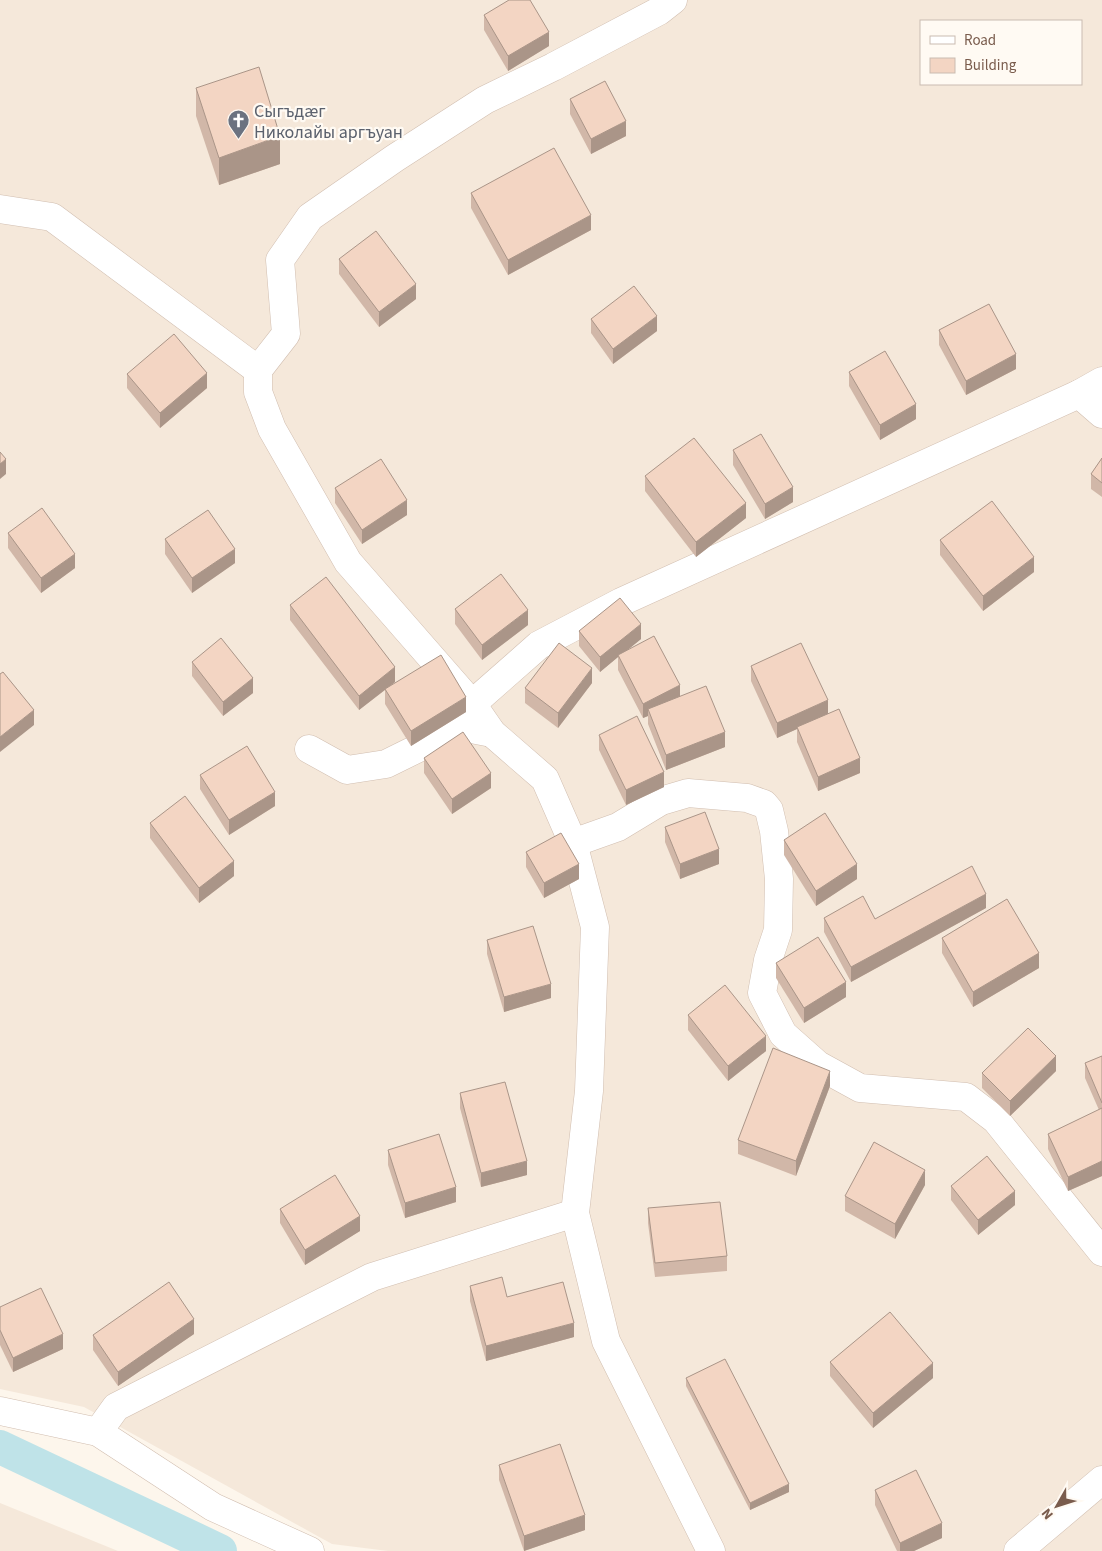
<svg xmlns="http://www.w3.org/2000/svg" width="1102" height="1551" font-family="'Source Sans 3',sans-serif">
	<rect width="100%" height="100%" fill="#fdf6ec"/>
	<!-- residential -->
	<g fill="#f5e8da" fill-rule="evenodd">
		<path d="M0,0H1102V1551H388L332,1544L84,1407L0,1389ZM921,21H1081V84H921Z"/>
		<polygon points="0,1503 118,1551 0,1551"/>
	</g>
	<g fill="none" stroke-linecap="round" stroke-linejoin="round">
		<!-- canal -->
		<polyline stroke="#bfe3e8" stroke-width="34" points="0,1447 220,1551"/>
		<defs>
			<g id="minor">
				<polyline points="673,0 659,11 553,67 485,100 395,158 310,217 280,260 286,334 258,370 258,392 272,429 348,562 472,704 492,733 545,779 573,843 595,927 589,1091 575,1213 606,1341 711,1551"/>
				<polyline points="0,209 52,217 258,370"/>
				<polyline points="1079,394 1102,381"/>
				<polyline points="472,704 539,645 621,602 1079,394 1102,414"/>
				<polyline points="309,749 347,770 386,764 461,727 492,733"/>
				<polyline points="573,843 618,827 661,801 688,793 747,798 764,804 769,810 774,831 779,879 778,930 768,960 762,993 783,1034 818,1065 860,1088 966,1097 996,1120 1102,1252"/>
				<polyline points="0,1411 98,1432 213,1507 310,1551"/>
				<polyline points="98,1432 116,1407 372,1277 575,1213"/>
				<polyline points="1018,1551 1102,1480"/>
			</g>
		</defs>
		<!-- minor casing -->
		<use href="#minor" stroke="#d1beb0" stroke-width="29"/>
		<!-- minor -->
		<use href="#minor" stroke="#fff" stroke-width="28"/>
	</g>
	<!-- wall -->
	<g fill="#d1b7a8">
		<polygon points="484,15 549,46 508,71 484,30"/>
		<polygon points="196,88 280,164 219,185 196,116"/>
		<polygon points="570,99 626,136 591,154 570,114"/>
		<polygon points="471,193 591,230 508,275 471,208"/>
		<polygon points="339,259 416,299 379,327 339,274"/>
		<polygon points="591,319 657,331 613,364 591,333"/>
		<polygon points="939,330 1016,369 966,395 939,345"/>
		<polygon points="849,372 916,419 880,440 849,386"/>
		<polygon points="127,374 207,388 160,428 127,388"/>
		<polygon points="733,450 793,502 765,519 733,465"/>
		<polygon points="1102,458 1102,497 1091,489 1091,474"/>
		<polygon points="645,476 746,518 696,557 645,491"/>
		<polygon points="335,488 407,515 362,544 335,503"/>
		<polygon points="8,533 75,568 41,593 8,548"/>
		<polygon points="165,539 235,563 192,593 165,554"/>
		<polygon points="940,540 1034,572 983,611 940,555"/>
		<polygon points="290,605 395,682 389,687 466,712 411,746 385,704 385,690 359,710 290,620"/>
		<polygon points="455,609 528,625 482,660 455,624"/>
		<polygon points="579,631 641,639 626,651 680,696 725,747 666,770 648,724 648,716 643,718 618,670 618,657 600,672 579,646"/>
		<polygon points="192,662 253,693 223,716 192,676"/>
		<polygon points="751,666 828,714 860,773 818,791 797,742 797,729 777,738 751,681"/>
		<polygon points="592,683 558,728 525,703 525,688"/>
		<polygon points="599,735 664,787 626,805 599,750"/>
		<polygon points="424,758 491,788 452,814 424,773"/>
		<polygon points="200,775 275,806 229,835 200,789"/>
		<polygon points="150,823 234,876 199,903 150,838"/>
		<polygon points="665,827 719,864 680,879 665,842"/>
		<polygon points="784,840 857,879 816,906 784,855"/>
		<polygon points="526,852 579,879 544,898 526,867"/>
		<polygon points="986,908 851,982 824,932 824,918 875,919"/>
		<polygon points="942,938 1039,968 973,1007 942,953"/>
		<polygon points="487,940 551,998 504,1012 487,954"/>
		<polygon points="776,963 846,997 804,1023 776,978"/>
		<polygon points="688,1015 766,1051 728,1081 688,1030"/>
		<polygon points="1102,1056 1102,1176 1068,1191 1048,1149 1048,1134 1099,1110 1085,1078 1085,1063"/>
		<polygon points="1056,1071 1010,1116 982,1088 982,1073"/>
		<polygon points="830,1086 796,1176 738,1154 738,1140"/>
		<polygon points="460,1093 527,1175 481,1187 460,1108"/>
		<polygon points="388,1150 456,1202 405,1218 388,1165"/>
		<polygon points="925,1185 895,1239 845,1211 845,1196"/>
		<polygon points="951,1186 1015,1205 978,1235 951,1200"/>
		<polygon points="648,1208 727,1256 727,1271 655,1277 648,1223"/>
		<polygon points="280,1209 360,1231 305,1265 280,1223"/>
		<polygon points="470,1286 507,1297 574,1337 486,1361 470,1301"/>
		<polygon points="0,1307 63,1349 13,1372 0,1345"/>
		<polygon points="194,1334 118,1386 93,1350 93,1335"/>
		<polygon points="830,1362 933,1378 873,1428 830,1376"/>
		<polygon points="686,1378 789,1492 750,1510 686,1386"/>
		<polygon points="499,1465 585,1530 524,1551 499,1480"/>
		<polygon points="875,1490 942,1538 914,1551 897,1551 875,1505"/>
	</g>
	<!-- shaded-wall -->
	<g fill="#aa9588">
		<polygon points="549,32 549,46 508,71 508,56"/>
		<polygon points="626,121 626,136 591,154 591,139"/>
		<polygon points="280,136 280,164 219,185 219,158"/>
		<polygon points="591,215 591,230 508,275 508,260"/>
		<polygon points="416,284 416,299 379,327 379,312"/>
		<polygon points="657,316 657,331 613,364 613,349"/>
		<polygon points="1016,354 1016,369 966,395 966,381"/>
		<polygon points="207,373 207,388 160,428 160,413"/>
		<polygon points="916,404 916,419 880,440 880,425"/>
		<polygon points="6,459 6,474 0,479 0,464"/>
		<polygon points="793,487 793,502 765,519 765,504"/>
		<polygon points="407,500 407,515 362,544 362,530"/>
		<polygon points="746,503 746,518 696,557 696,542"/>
		<polygon points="235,549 235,563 192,593 192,578"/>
		<polygon points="75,554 75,568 41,593 41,578"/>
		<polygon points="1034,557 1034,572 983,611 983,596"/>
		<polygon points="528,610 528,625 482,660 482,645"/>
		<polygon points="641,624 641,639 619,657 618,655 618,657 600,672 600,657"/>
		<polygon points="395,667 395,682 359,710 359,696"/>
		<polygon points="592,668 592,683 558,728 558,713"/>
		<polygon points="253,678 253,693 223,716 223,702"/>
		<polygon points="680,685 680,700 648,709 648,716 643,718 643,704"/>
		<polygon points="466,697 466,712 411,746 411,731"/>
		<polygon points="828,700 828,715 797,727 797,729 777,738 777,723"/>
		<polygon points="34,710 34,725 0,752 0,737"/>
		<polygon points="725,732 725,747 666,770 666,755"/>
		<polygon points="860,758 860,773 818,791 818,777"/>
		<polygon points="664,772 664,787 626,805 626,790"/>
		<polygon points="491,773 491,788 452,814 452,799"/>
		<polygon points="275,792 275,806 229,835 229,820"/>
		<polygon points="719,849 719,864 680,879 680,864"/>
		<polygon points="234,861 234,876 199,903 199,888"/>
		<polygon points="579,864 579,879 544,898 544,883"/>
		<polygon points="857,864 857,879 816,906 816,891"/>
		<polygon points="986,894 986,908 851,982 851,967"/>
		<polygon points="1039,953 1039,968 973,1007 973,992"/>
		<polygon points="846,982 846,997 804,1023 804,1008"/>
		<polygon points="551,984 551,998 504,1012 504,997"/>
		<polygon points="766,1036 766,1051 728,1081 728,1066"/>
		<polygon points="1056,1056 1056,1071 1010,1116 1010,1101"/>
		<polygon points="830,1071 830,1086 796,1176 796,1161"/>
		<polygon points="527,1161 527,1175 481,1187 481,1173"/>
		<polygon points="1102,1161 1102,1176 1068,1191 1068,1177"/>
		<polygon points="925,1170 925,1185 895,1239 895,1224"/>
		<polygon points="456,1187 456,1202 405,1218 405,1203"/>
		<polygon points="1015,1191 1015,1205 978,1235 978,1220"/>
		<polygon points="360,1216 360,1231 305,1265 305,1250"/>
		<polygon points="194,1319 194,1334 118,1386 118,1372"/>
		<polygon points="574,1323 574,1337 486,1361 486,1346"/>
		<polygon points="63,1334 63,1349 13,1372 13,1358"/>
		<polygon points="933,1363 933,1378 873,1428 873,1413"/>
		<polygon points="789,1484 789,1492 750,1510 750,1503"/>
		<polygon points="585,1515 585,1530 524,1551 524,1536"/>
		<polygon points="942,1523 942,1538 914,1551 900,1551 900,1543"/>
	</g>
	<!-- building -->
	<g fill="#f3d5c3" stroke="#aa9588">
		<polygon points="509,0 530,0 549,32 508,56 484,15"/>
		<polygon points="259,67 280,136 219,158 196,88"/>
		<polygon points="605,81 626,121 591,139 570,99"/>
		<polygon points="554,148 591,215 508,260 471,193"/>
		<polygon points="376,231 416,284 379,312 339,259"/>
		<polygon points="634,286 657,316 613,349 591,319"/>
		<polygon points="989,304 1016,354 966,381 939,330"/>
		<polygon points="174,334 207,373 160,413 127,374"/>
		<polygon points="885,351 916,404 880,425 849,372"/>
		<polygon points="761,434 793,487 765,504 733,450"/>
		<polygon points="694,438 746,503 696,542 645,476"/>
		<polygon points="0,452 6,459 0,464"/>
		<polygon points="1102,458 1102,483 1091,474"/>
		<polygon points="381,459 407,500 362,530 335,488"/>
		<polygon points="992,501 1034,557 983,596 940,540"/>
		<polygon points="42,508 75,554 41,578 8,533"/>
		<polygon points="208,510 235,549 192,578 165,539"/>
		<polygon points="501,574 528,610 482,645 455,609"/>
		<polygon points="326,577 395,667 359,696 290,605"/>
		<polygon points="620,598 641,624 600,657 579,631"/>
		<polygon points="654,636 680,685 643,704 618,655"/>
		<polygon points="221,638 253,678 223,702 192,662"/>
		<polygon points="559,643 592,668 558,713 525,688"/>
		<polygon points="801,643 828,700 777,723 751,666"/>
		<polygon points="441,655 466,697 411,731 385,689"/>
		<polygon points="3,672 34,710 0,737 0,674"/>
		<polygon points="706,686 725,732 666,755 648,709"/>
		<polygon points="839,709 860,758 818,777 797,727"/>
		<polygon points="637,716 664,772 626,790 599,735"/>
		<polygon points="463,732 491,773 452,799 424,758"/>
		<polygon points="247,746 275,792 229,820 200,775"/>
		<polygon points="185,796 234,861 199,888 150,823"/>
		<polygon points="705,812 719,849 680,864 665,827"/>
		<polygon points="825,813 857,864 816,891 784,840"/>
		<polygon points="561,833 579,864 544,883 526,852"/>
		<polygon points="972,866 986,894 851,967 824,918 863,896 875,919"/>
		<polygon points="1007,899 1039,953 973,992 942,938"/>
		<polygon points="533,926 551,984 504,997 487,940"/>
		<polygon points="818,937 846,982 804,1008 776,963"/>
		<polygon points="725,985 766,1036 728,1066 688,1015"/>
		<polygon points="1028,1028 1056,1056 1010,1101 982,1073"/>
		<polygon points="773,1048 830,1071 796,1161 738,1140"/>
		<polygon points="1102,1056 1102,1103 1085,1063"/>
		<polygon points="505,1082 527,1161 481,1173 460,1093"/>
		<polygon points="1102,1108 1102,1161 1068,1177 1048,1134"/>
		<polygon points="439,1134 456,1187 405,1203 388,1150"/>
		<polygon points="874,1142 925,1170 895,1224 845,1196"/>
		<polygon points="987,1156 1015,1191 978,1220 951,1186"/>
		<polygon points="335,1175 360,1216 305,1250 280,1209"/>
		<polygon points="720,1202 727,1256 655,1263 648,1208"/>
		<polygon points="502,1277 507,1297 563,1282 574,1323 486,1346 470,1286"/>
		<polygon points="169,1282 194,1319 118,1372 93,1335"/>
		<polygon points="41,1288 63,1334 13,1358 0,1330 0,1307"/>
		<polygon points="890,1312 933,1363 873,1413 830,1362"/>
		<polygon points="725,1359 789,1484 750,1503 686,1378"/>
		<polygon points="560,1444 585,1515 524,1536 499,1465"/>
		<polygon points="916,1470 942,1523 900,1543 875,1490"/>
	</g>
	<!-- icons -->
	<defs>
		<symbol id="church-pin" viewBox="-11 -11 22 30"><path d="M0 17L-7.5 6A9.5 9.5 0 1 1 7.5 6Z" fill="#6b7280" stroke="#fffaf3"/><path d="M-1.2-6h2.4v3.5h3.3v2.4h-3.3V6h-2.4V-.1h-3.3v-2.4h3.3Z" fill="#fff"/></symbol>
	</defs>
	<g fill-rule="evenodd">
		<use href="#church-pin" x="226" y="108" width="25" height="34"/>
	</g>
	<g text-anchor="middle" stroke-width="4.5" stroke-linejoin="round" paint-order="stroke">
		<!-- worship labels -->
		<g font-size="18" fill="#5b616d" stroke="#fffaf3" text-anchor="start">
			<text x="254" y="117">Сыгъдæг<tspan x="254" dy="21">Николайы аргъуан</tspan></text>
		</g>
	</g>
	<!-- legend -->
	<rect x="920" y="20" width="162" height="65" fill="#fffaf3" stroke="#cabbb1"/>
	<rect x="930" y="36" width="25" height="8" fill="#ffffff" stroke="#cabbb1"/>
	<text x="964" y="45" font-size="15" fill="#7a5c4d">Road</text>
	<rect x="930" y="58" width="25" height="15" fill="#f3d5c3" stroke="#cabbb1"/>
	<text x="964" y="70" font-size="15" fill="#7a5c4d">Building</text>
	<!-- north arrow -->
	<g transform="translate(1057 1506) rotate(231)" stroke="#fffaf3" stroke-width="4" paint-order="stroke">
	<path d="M0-4L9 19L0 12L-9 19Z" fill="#7a5c4d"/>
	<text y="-8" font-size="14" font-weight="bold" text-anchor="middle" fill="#7a5c4d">N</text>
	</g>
</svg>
